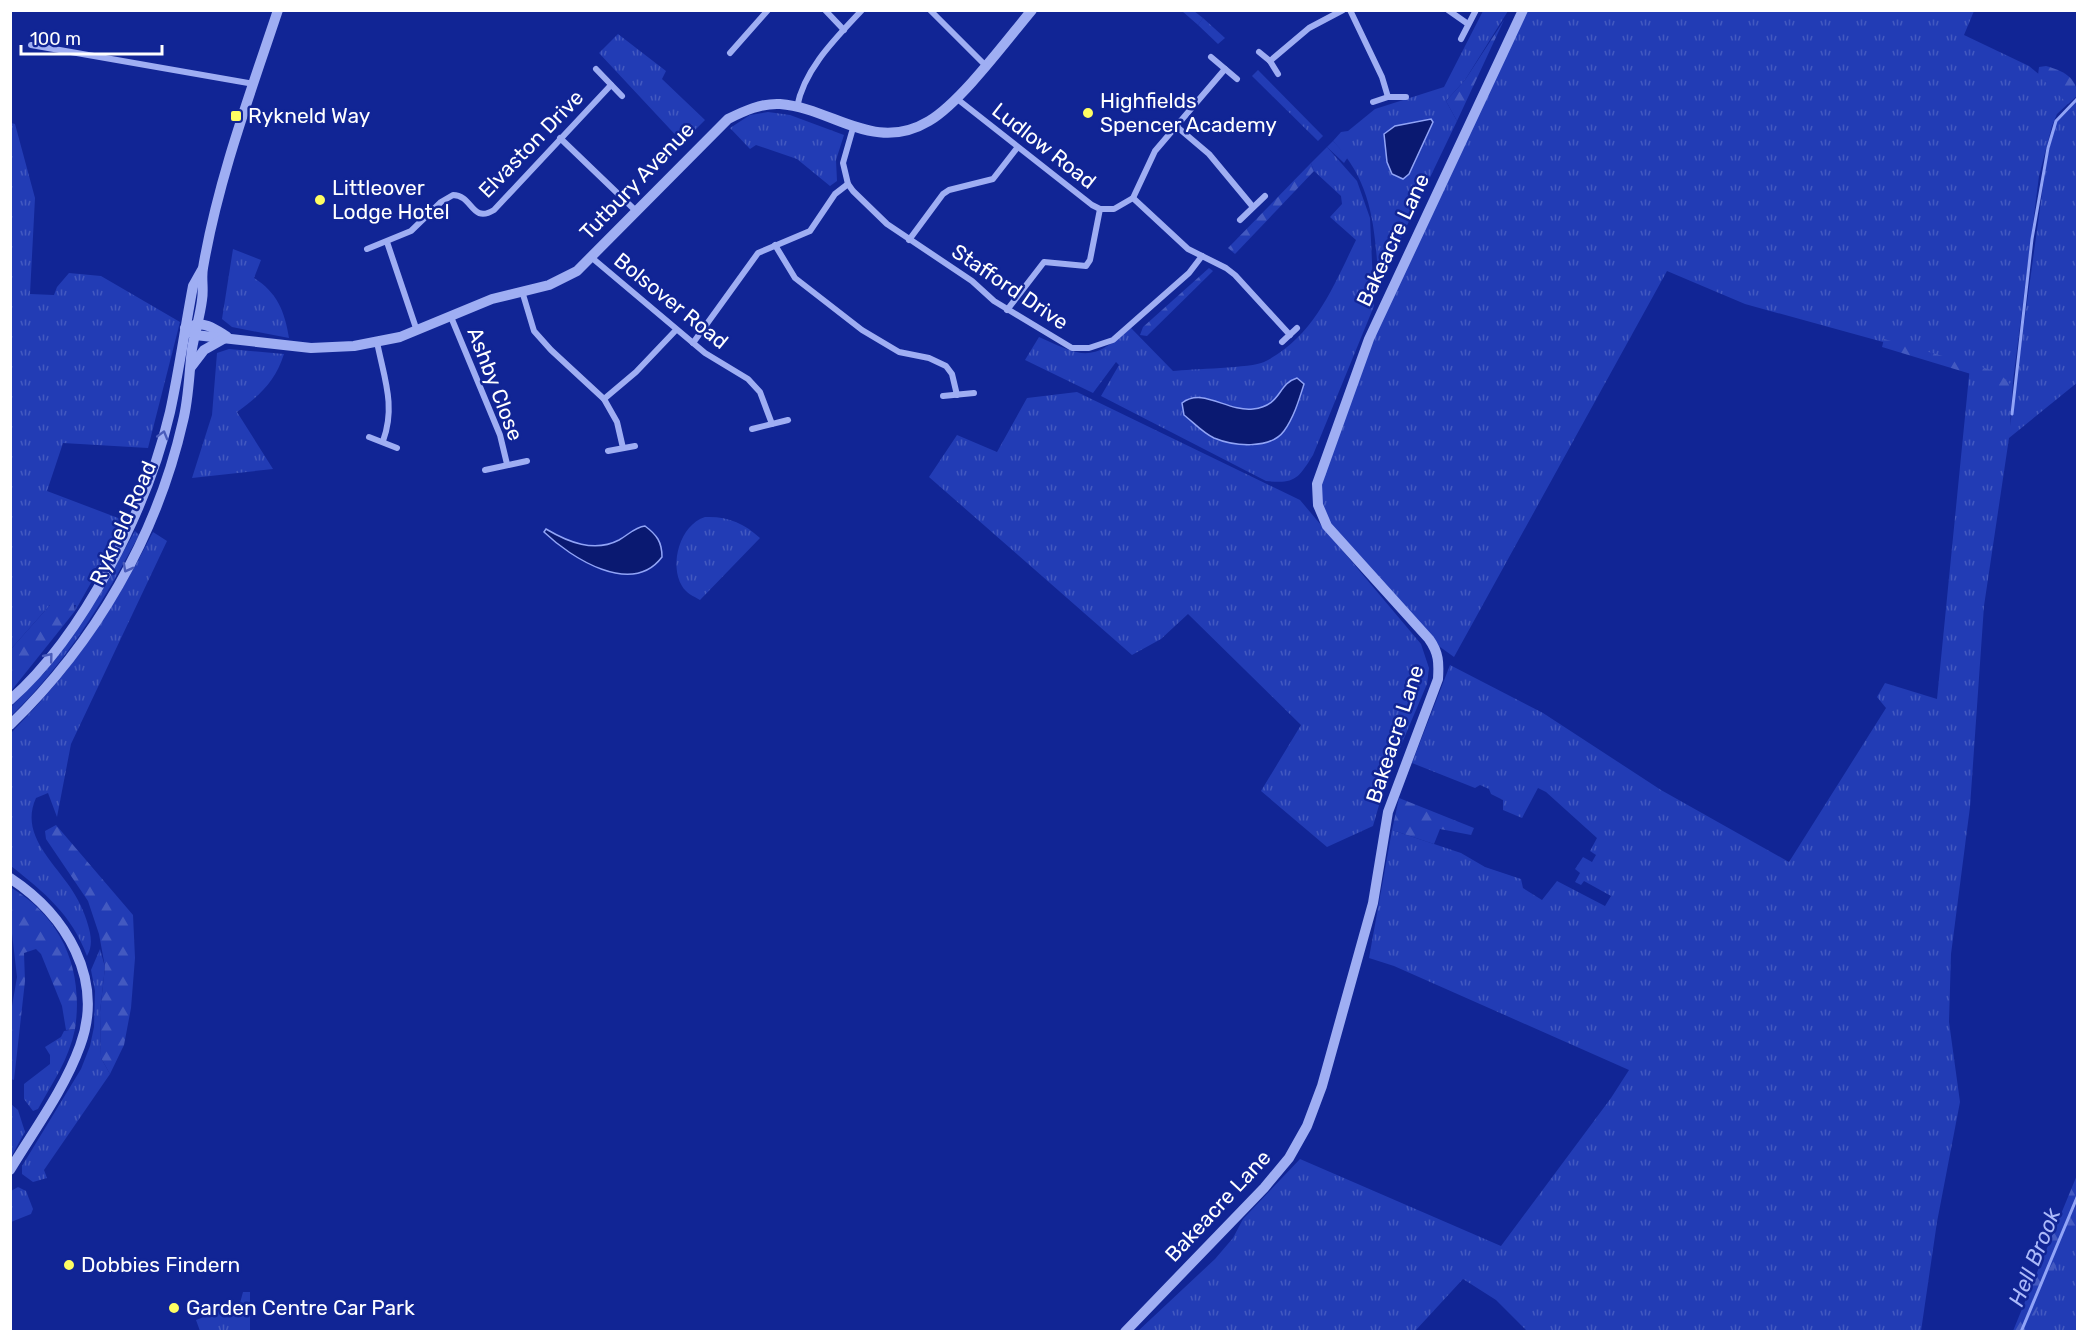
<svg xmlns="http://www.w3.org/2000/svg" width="2088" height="1342" font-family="Rubik,sans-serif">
	<defs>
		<pattern id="grass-tufts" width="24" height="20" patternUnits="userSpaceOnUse" patternTransform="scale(1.5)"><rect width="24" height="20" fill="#223cb5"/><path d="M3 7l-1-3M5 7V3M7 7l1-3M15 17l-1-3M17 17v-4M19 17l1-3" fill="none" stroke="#4359c0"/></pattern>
		<pattern id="forest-firs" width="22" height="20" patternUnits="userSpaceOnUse" patternTransform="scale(1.5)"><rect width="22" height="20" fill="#223cb5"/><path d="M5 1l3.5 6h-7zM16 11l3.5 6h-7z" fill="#4359c0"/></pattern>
	</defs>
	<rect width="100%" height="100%" fill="#112595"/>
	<!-- grass -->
	<g fill="url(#grass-tufts)" fill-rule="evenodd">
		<path d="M1483,11H1508L1465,80L1446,101L1457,121L1379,284C1374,227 1374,185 1333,141L1341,132L1348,131L1375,109L1444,87Z"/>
		<polygon points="1524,11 1974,11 1964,35 2029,66 2071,101 2057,114 2052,126 2039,176 2013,381 2010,426 2047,157 2056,123 2077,101 2078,382 2009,438 1984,606 1970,807 1951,954 1949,1022 1960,1102 1937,1222 1921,1331 1527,1331 1496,1300 1463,1279 1415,1331 1137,1332 1215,1259 1233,1238 1243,1219 1300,1159 1501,1246 1611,1098 1629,1070 1394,966 1369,958 1392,830 1461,853 1485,867 1521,879 1523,888 1542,900 1557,881 1605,906 1611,896 1584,881 1581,885 1575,882 1580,873 1575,869 1583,857 1592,862 1596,855 1590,851 1597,838 1546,792 1538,788 1522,818 1503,810 1503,800 1491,794 1489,789 1480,785 1475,788 1412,763 1450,665 1543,713 1661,790 1789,862 1886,708 1877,697 1885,683 1937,699 1970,366 1745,304 1667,271 1454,657 1429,639 1327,526 1316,494 1357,370"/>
		<polygon points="1203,18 1225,38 1218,44 1198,25"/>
		<polygon points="618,34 666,71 662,79 705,120 693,132 684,123 680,128 688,137 683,143 599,53"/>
		<polygon points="1258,70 1323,136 1318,141 1252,76"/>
		<polygon points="768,112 790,115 844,135 836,160 837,181 830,186 797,159 756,145 750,149 730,128 750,115"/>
		<polygon points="11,123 15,124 35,198 30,294 54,295 57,287 69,273 101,276 180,322 148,448 63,443 47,491 126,521 75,611 76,605 50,605 11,649"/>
		<path d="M1327,147L1357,181L1370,218L1374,306L1313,455C1298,479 1295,484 1266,481L1101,396L1119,365L1116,362L1093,393L1025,360L1039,337C1085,358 1091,362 1131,328L1173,371C1191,369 1252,368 1264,362C1314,337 1333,287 1356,240L1330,217L1342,204L1341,196L1314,171L1311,163ZM1297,378L1299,400L1283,433L1208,398C1227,407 1256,418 1275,401C1285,393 1284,382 1297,378Z"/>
		<path d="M233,249L261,260L254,278C277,292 285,312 289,338L232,327L222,319Z"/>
		<path d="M229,349L284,354C275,382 260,395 237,412L273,469L192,478L212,415L217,353Z"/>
		<polygon points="1077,392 1300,500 1421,644 1429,668 1427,684 1386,781 1373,826 1327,847 1261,791 1301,725 1188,614 1161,639 1132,655 929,477 957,435 997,452 1027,398"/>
		<path d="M705,517C727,516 744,523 760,538L700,600C693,596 686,593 682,586C669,564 680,525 705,517Z"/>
		<path d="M135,531L139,535L133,546C100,608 62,667 11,716V707L45,672L74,633L96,600Z"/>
		<path d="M153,532L167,541L71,744L57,817L48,793L36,798C20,833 51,859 70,887C78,899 84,911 88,925C91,935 93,946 87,956C72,915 44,892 11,866V733C74,669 112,612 153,532Z"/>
		<polygon points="100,949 105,967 100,1012 101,1058 110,1074 44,1170 47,1178 33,1182 22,1174 22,1166 81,1069 90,1046 94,1027 95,991 91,970"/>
		<path d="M75,1029C69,1059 53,1082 38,1109L33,1111L24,1099V1084L50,1064V1055L45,1047L61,1037L64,1031Z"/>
		<polygon points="11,1104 18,1110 25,1132 11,1157"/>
		<polygon points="18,1187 26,1191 33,1209 31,1214 11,1222 11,1191"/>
		<polygon points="2077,1195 2077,1331 2021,1332"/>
		<polygon points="243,1292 250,1292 250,1331 200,1331 196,1320 240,1303"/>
	</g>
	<!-- forest -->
	<g fill="url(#forest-firs)">
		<polygon points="1182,11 1194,11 1203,18 1198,25"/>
		<polygon points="1504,20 1457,121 1446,101 1465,80"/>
		<path d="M2046,66C2061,70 2078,77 2077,96L2068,104L2038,75L2039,67Z"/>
		<polygon points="1333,141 1348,157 1344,163 1327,147"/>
		<polygon points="1311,163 1314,171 1235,254 1228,248"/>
		<polygon points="1209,268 1213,271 1147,336 1140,335 1143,327"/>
		<polygon points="1884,339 1998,372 2012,386 2009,395 1994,381 1882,347"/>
		<polygon points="67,599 73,601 75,611 11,691 11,649 50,605"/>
		<polygon points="1399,798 1474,828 1471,835 1440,829 1434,844 1392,830"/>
		<polygon points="56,825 133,915 135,958 131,1008 124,1045 110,1074 101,1058 100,1012 105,967 99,934 88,901 46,839 45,831"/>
		<path d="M10,887C62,917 84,970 75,1029L66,1030L62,1006L41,954L36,949L24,953L25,981L14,1080L11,1079L10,1018L17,977L11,925Z"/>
		<polygon points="2077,1175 2077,1201 2074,1207 2077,1212 2077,1225 2065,1244 2028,1331 2013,1331"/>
	</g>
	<!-- water -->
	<g fill="#0a1971" stroke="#91a4f7" stroke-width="1.5">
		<polygon points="1431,119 1433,122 1409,174 1403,179 1392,174 1387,162 1384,134 1395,126"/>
		<path d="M1297,378L1304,384C1299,400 1294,417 1284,431C1270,450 1233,446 1214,438C1203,433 1193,422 1184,415L1182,403C1203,387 1227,412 1253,409C1282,406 1277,384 1297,378Z"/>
		<path d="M645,526C657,535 662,542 662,557C632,597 571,558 544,532L546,529C568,542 594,553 619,540C628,535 635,527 645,526Z"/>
	</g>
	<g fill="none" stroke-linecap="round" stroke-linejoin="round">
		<!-- stream -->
		<g stroke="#91a4f7" stroke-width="3">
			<polyline points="2012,414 2032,239 2048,148 2056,121 2078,98"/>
			<polyline points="2021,1332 2078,1195"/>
		</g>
		<!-- minor -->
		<g stroke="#9faef3" stroke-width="6">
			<polyline points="825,10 844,30"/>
			<polyline points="930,10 985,65"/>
			<polyline points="1350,10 1382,77 1388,97"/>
			<polyline points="1448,10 1468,24"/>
			<polyline points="1461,39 1476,10"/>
			<polyline points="31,45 254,84"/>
			<polyline points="1259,52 1270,61 1278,74"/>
			<polyline points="730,53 768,10"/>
			<polyline points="1211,57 1237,79"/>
			<polyline points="1270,61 1309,28 1343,10"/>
			<polyline points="596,69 622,96"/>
			<polyline points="956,98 1092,205 1100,209 1114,209 1133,198 1155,151 1225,69"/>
			<polyline points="1373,102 1388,97 1406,97"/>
			<path d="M797,107C804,69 836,38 862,10"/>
			<polyline points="1176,126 1209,154 1253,207"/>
			<polyline points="853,128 843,163 848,184 853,191 887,224 972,281 994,301 1072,348 1089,348 1113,340 1189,273 1202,256"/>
			<polyline points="560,138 636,211"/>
			<polyline points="1133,198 1188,249 1226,268 1235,275 1290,335"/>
			<polyline points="1240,220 1265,196"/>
			<polyline points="909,240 943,194 949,190 993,179 1017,148"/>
			<polyline points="387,242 417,331"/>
			<polyline points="775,245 795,278 862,330 899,352 929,358 946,366 952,374 957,395"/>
			<path d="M367,249L411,231L441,202L453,195C473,195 471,224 494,210L611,85"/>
			<polyline points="591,257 705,353 748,379 760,392 772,424"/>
			<polyline points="522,291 534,331 551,350 604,399 617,422 623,448"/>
			<polyline points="1007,310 1044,262 1086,266 1090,260 1100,209"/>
			<polyline points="451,317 500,435 507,464"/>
			<path d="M377,342C384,378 396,406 383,441"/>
			<polyline points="1282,342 1297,328"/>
			<polyline points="693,343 758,253 810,231 835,194 848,184"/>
			<polyline points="943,396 974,393"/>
			<polyline points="604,399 636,372 676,330"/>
			<polyline points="752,429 788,420"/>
			<polyline points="369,437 397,448"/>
			<polyline points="608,451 635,446"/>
			<polyline points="485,470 527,461"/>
		</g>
		<!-- tertiary -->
		<g stroke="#9faef3" stroke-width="10">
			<path d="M191,326C205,321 215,329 226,336"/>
			<path d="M185,328L195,335L311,348L354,346L400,337L492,299L549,285L577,271L728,119C744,111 761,103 780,104C833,108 874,154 929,121C961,102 1006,41 1032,10"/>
			<polyline points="191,367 204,350 227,337"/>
			<path d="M10,700C84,635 148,507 170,412C179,371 185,328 193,286L202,270"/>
			<path d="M10,725C95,643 157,536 183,421C189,397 189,373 192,349C195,332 200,316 202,300C204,289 201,278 203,268C218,180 250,94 278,10"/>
			<path d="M10,878C66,915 105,979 80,1046C64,1090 34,1130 10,1170"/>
			<path d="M1125,1332L1264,1188L1289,1158L1307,1126L1322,1086L1373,903L1388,812L1438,679C1439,663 1439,653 1429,639L1327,526L1318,505L1317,484L1369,339L1523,10"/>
		</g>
	</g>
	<!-- one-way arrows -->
	<defs><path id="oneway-chevron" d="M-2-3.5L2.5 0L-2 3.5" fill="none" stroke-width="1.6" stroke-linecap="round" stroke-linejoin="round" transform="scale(1.5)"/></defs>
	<g stroke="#4a5cbb">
		<use href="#oneway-chevron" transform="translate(163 435) rotate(-74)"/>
		<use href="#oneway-chevron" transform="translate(127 568) rotate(118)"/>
		<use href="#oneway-chevron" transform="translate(49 657) rotate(-51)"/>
	</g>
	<!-- markers -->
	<g fill="#fffe62" stroke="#112595" stroke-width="2">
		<circle cx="1088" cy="113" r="6"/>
		<rect x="230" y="110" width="12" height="12" rx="3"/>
		<circle cx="320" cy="200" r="6"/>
		<circle cx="69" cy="1265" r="6"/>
		<circle cx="174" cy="1308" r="6"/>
	</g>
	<g text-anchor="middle" stroke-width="5" stroke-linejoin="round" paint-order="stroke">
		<!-- poi labels -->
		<g font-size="21" fill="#fff" stroke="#112595" text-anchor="start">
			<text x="1100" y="108">Highfields<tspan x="1100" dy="24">Spencer Academy</tspan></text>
			<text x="248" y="123">Rykneld Way</text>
			<text x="332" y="195">Littleover<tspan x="332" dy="24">Lodge Hotel</tspan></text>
			<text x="81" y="1272">Dobbies Findern</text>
			<text x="186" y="1315">Garden Centre Car Park</text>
		</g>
		<!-- street labels -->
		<g font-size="21" fill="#fff" stroke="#112595">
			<text transform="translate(531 144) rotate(-46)" y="7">Elvaston Drive</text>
			<text transform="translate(1044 146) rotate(38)" y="7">Ludlow Road</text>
			<text transform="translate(637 181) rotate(-46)" y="7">Tutbury Avenue</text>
			<text transform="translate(1393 240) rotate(-65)" y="7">Bakeacre Lane</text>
			<text transform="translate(1010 287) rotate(34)" y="7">Stafford Drive</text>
			<text transform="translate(671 301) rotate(39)" y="7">Bolsover Road</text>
			<text transform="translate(495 384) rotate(69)" y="7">Ashby Close</text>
			<text transform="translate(123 523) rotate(-66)" y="7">Rykneld Road</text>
			<text transform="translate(1395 734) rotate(-72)" y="7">Bakeacre Lane</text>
			<text transform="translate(1218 1206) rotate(-47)" y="7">Bakeacre Lane</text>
		</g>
		<!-- water labels -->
		<g font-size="22" font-style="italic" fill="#abb9fa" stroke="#112595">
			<text transform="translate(2034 1257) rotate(-68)" y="8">Hell Brook</text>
		</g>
	</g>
	<!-- border -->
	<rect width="2088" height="1342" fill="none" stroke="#ffffff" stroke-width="24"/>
	<!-- scale -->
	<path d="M21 45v9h141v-9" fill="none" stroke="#ffffff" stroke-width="3"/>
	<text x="30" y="45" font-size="18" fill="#ffffff" stroke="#112595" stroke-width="4.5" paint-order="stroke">100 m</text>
</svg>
